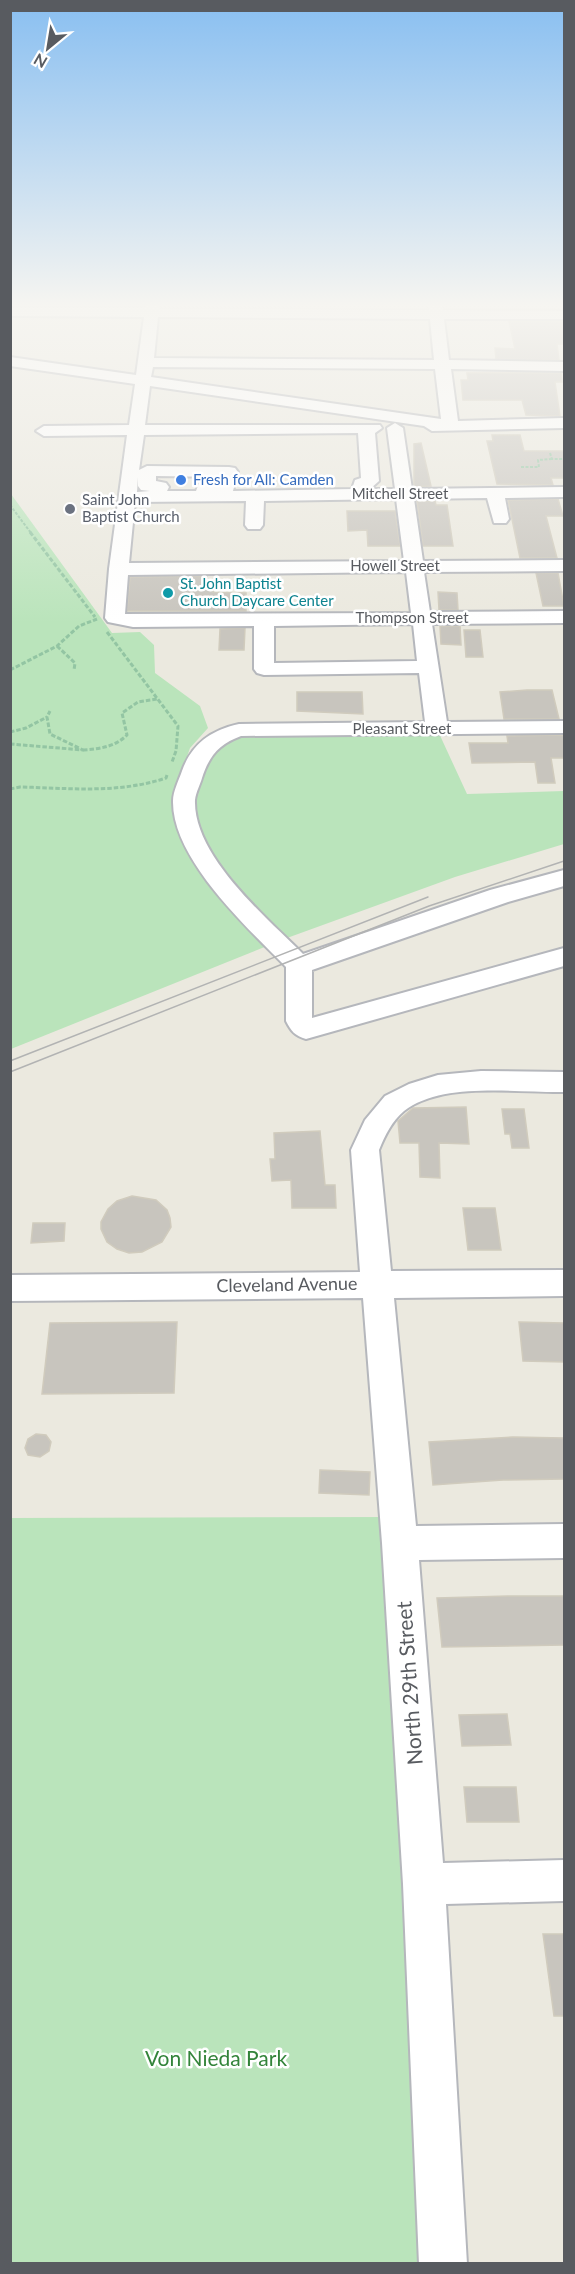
<svg xmlns="http://www.w3.org/2000/svg" width="575" height="2274" font-family="Lato,sans-serif">
	<rect width="100%" height="100%" fill="#ebe9df"/>
	<!-- green -->
	<g fill="#bae4bb">
		<polygon points="11,494 112,633 140,632 154,645 155,673 200,706 208,728 190,748 174,795 198,796 201,760 230,732 437,729 467,794 564,791 564,844 455,877 287,938 11,1049"/>
		<polygon points="393,1517 431,2263 11,2263 11,1518"/>
	</g>
	<!-- building -->
	<g fill="#c8c5be" stroke="#d0cbbd" stroke-width="1.5">
		<polygon points="509,321 564,322 564,344 557,344 559,360 496,359 495,348 515,349"/>
		<polygon points="467,373 561,373 562,382 555,382 560,416 526,415 522,400 463,400 461,380 468,380"/>
		<polygon points="492,435 520,435 524,451 564,451 564,478 551,478 553,485 497,484 487,441 493,441"/>
		<polygon points="421,443 431,486 414,487 414,444"/>
		<polygon points="558,499 563,516 546,516 557,558 520,558 508,500"/>
		<polygon points="417,501 435,501 436,505 447,505 453,546 423,546"/>
		<polygon points="347,511 395,511 400,546 368,546 367,530 348,531"/>
		<polygon points="536,573 558,573 564,606 543,606"/>
		<polygon points="207,576 206,581 215,581 213,592 246,593 246,611 127,611 130,577"/>
		<polygon points="438,592 457,593 458,610 439,610"/>
		<polygon points="440,626 460,626 461,645 441,644"/>
		<polygon points="245,628 244,650 219,650 220,629"/>
		<polygon points="464,630 480,630 483,657 466,657"/>
		<polygon points="527,690 552,690 559,719 504,719 500,692"/>
		<polygon points="297,692 362,692 363,714 297,711"/>
		<polygon points="564,735 564,758 551,758 555,783 538,783 535,762 472,763 469,743 508,743 507,736"/>
		<polygon points="466,1107 469,1144 439,1143 440,1178 420,1177 419,1143 400,1143 398,1121 413,1108"/>
		<polygon points="502,1109 524,1109 529,1148 512,1148 510,1134 505,1134"/>
		<polygon points="320,1131 325,1185 335,1185 336,1208 292,1208 291,1180 272,1181 270,1159 275,1159 274,1133"/>
		<polygon points="132,1196 156,1200 167,1210 170,1218 171,1227 162,1242 142,1252 129,1253 117,1249 107,1242 101,1229 101,1222 108,1209 117,1201"/>
		<polygon points="463,1208 495,1208 501,1250 468,1250"/>
		<polygon points="33,1223 65,1223 64,1241 31,1243"/>
		<polygon points="177,1322 174,1393 42,1394 50,1323"/>
		<polygon points="519,1322 564,1323 564,1362 523,1361"/>
		<polygon points="36,1434 46,1435 51,1442 49,1451 40,1457 28,1455 25,1448 28,1439"/>
		<polygon points="513,1437 564,1438 564,1479 503,1480 433,1485 429,1442"/>
		<polygon points="320,1470 370,1472 369,1495 319,1493"/>
		<polygon points="508,1596 564,1596 564,1645 442,1647 437,1598"/>
		<polygon points="507,1714 511,1745 462,1746 459,1715"/>
		<polygon points="464,1787 516,1787 519,1822 467,1822"/>
		<polygon points="543,1934 564,1934 564,2016 554,2016"/>
	</g>
	<g fill="none" stroke-linecap="round" stroke-linejoin="round">
		<defs>
			<g id="minor">
				<path d="M145,305H159V309L429,310L428,305H442L443,310L564,311V319H444L449,360L564,362V371L451,369L458,421L564,418V428L432,431L424,426L150,386L145,425H380L382,428L375,433L379,481L370,489H395L387,428L395,423L403,428L412,489L564,487V497L505,498L509,519L506,523H494L487,498L414,499L423,561L564,560V571L424,572L430,612L564,611V623L432,624L447,722L564,721V733L241,736C219,744 209,756 202,778C200,785 196,792 195,800C193,856 267,918 303,954L490,890L564,870V886L508,902L312,970V1018L564,948V966L306,1039C295,1036 291,1031 286,1021V967C248,928 172,859 173,801C173,791 179,780 182,771C192,743 212,730 239,724L425,722L419,673L264,675L257,673L254,669V626L133,627L108,622L105,618L109,569L127,435L44,436L36,431L44,426L129,425L135,384L10,366V357L136,375L144,317L10,316V308H145ZM158,317L430,319L434,360L154,358ZM153,367L435,369L441,419L151,377ZM358,433L361,478L355,480L352,489L233,491L238,472L235,468L229,467L147,466L139,470L144,435ZM156,476L220,477L219,482L199,483L196,491H167L169,487L166,483L156,481ZM138,477V486L141,490L150,491L137,492ZM396,499L404,561L129,563L135,502L246,501L245,525L248,529H260L263,525L264,501ZM406,572L411,613L125,614L128,575ZM413,624L417,661L274,663V626Z"/>
				<path d="M481,1071L564,1072V1092C518,1093 442,1081 404,1111C392,1121 385,1135 379,1150L391,1271L564,1270V1296L394,1298L416,1526L564,1524V1558L419,1560L443,1863L564,1860V1901L446,1904L467,2264H419L403,1884L382,1543L363,1298L10,1301V1275L360,1272L351,1150L365,1120L385,1096L409,1084L438,1075Z"/>
			</g>
		</defs>
		<!-- minor casing -->
		<use href="#minor" stroke="#b5b7bc" stroke-width="4"/>
		<!-- path-far1 -->
		<g stroke="#93c5a3" stroke-width="2" stroke-dasharray="3 1.5" stroke-linecap="butt">
			<polyline points="550,453 552,459 564,459"/>
			<polyline points="521,467 539,467 538,460 552,459"/>
			<polyline points="10,505 31,533"/>
		</g>
		<!-- path -->
		<g stroke="#93c5a3" stroke-width="3" stroke-dasharray="4.5 2" stroke-linecap="butt">
			<polyline points="30,532 95,617"/>
			<polyline points="107,632 178,726 176,751 172,762"/>
			<polyline points="57,646 75,663 74,670"/>
			<polyline points="10,670 57,646 79,626 97,619"/>
			<polyline points="10,732 26,728 47,717"/>
			<polyline points="10,744 83,750 50,734 47,717 50,711"/>
			<path d="M83,750C99,749 115,747 127,735L122,713L138,702L157,699"/>
			<path d="M10,789L20,787C69,788 118,794 166,778L167,775"/>
		</g>
		<!-- minor -->
		<use href="#minor" fill="#fff" fill-rule="evenodd"/>
		<!-- tram -->
		<g stroke="#b2b3b3" stroke-width="1.5">
			<polyline points="10,1061 428,897"/>
			<polyline points="10,1072 429,906 564,861"/>
		</g>
	</g>
	<!-- sky -->
	<linearGradient id="sky" x2="0" y2="1"><stop stop-color="#89bff1"/><stop offset="0.49" stop-color="#f6f5f1"/><stop offset="1" stop-color="#f6f5f1" stop-opacity="0"/></linearGradient>
	<rect width="575" height="623" fill="url(#sky)"/>
	<!-- markers -->
	<circle fill="#3f7fe0" stroke="#fff" stroke-width="2" cx="181" cy="480" r="6"/>
	<circle fill="#6b7280" stroke="#fff" stroke-width="2" cx="70" cy="509" r="6"/>
	<circle fill="#0f9aa8" stroke="#fff" stroke-width="2" cx="168" cy="593" r="6"/>
	<g text-anchor="middle" stroke-width="5" stroke-linejoin="round" paint-order="stroke">
		<!-- far-shop labels -->
		<g font-size="15" fill="#366cbe" stroke="#fff" text-anchor="start">
			<text x="193" y="485">Fresh for All: Camden</text>
		</g>
		<!-- far-street labels -->
		<g font-size="15" fill="#585b60" stroke="#fff">
			<text x="400" y="499">Mitchell Street</text>
			<text x="395" y="571">Howell Street</text>
			<text x="412" y="623">Thompson Street</text>
			<text x="402" y="734">Pleasant Street</text>
		</g>
		<!-- far-worship labels -->
		<g font-size="15" fill="#5b616d" stroke="#fff" text-anchor="start">
			<text x="82" y="505">Saint John<tspan x="82" dy="17">Baptist Church</tspan></text>
		</g>
		<!-- far-culture labels -->
		<g font-size="15" fill="#0d838f" stroke="#fff" text-anchor="start">
			<text x="180" y="589">St. John Baptist<tspan x="180" dy="17">Church Daycare Center</tspan></text>
		</g>
		<!-- street labels -->
		<g font-size="18" fill="#585b60" stroke="#fff">
			<text transform="translate(287 1285) rotate(-1)" y="6">Cleveland Avenue</text>
		</g>
		<!-- near-street labels -->
		<g font-size="21" fill="#585b60" stroke="#fff">
			<text transform="translate(410 1683) rotate(-94)" y="7">North 29th Street</text>
		</g>
		<!-- near-park labels -->
		<g font-size="21" fill="#33843a" stroke="#fff">
			<text x="216" y="2066">Von Nieda Park</text>
		</g>
	</g>
	<!-- border -->
	<rect width="575" height="2274" fill="none" stroke="#585b60" stroke-width="24"/>
	<!-- north arrow -->
	<g transform="translate(48 48) rotate(210)" stroke="#ffffff" stroke-width="4.5" paint-order="stroke">
	<path d="M0-4.5L10 22L0 15L-10 22Z" fill="#585b60"/>
	<text y="-9" font-size="16" font-weight="bold" text-anchor="middle" fill="#585b60">N</text>
	</g>
</svg>
